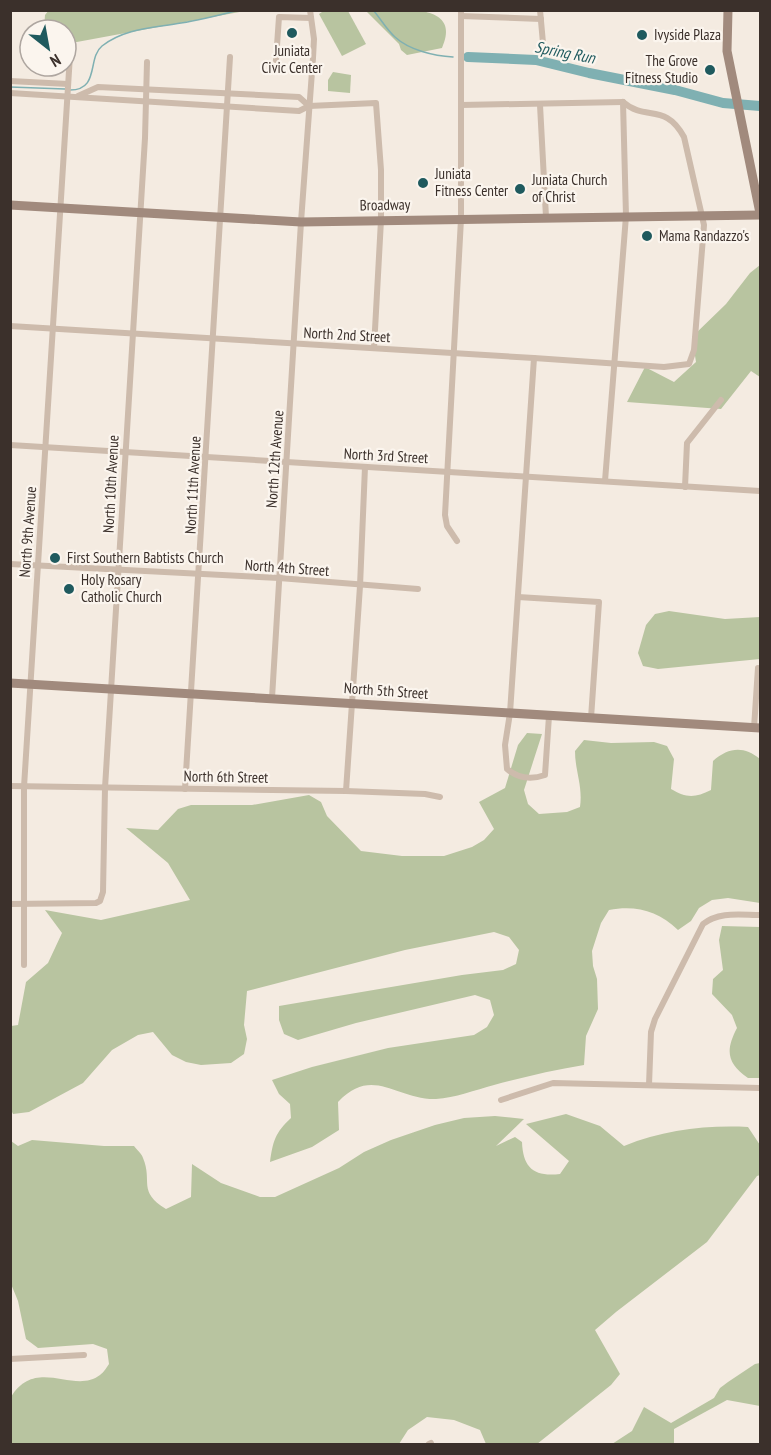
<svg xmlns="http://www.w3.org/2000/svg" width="771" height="1455" font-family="'PT Sans Narrow',sans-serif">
	<rect width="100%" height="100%" fill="#f4ebe1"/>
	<!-- green -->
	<g fill="#b8c4a0">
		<polygon points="49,10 245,10 245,11 66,44 66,30 44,30 45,15"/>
		<polygon points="325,10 348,11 366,44 342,56 319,14"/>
		<path d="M366,11C393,10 464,0 442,48L407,55L401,50L399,44Z"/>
		<polygon points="333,72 351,75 350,93 328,91 328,80"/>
		<polygon points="760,265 760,377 751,371 721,409 627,402 645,367 674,382 696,362 692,337 726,304 750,273"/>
		<polygon points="669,611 725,619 760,617 760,659 658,669 643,666 638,653 646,625 655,614"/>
		<path d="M527,733L542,734L524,790L528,804L539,814L567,812L580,807C583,786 575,771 575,751L584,740L611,743L654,742L667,746L674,759L671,789C686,798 695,798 711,790L713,761C729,747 744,746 760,759V903L728,898L712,900L699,908L691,921L678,930C658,911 636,905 609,910L601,923L592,951L593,966L597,979L598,1009L586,1036L584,1065C553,1070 524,1077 494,1085C475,1090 455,1098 436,1099C396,1100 373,1065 338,1102L339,1130L312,1147L270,1162C273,1141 275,1133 291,1118L290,1104L279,1094L272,1080L312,1067L388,1048L474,1035L487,1027L494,1015L490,1000L475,995L356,1023L298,1040L284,1034L279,1020V1006L462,975L503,970L516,964L519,950L509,937L494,932L405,950L247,991L244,1025L247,1039L244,1054L231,1063L201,1065L186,1062L172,1055L153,1032L138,1035L112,1050L83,1083L29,1112L13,1114L11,1110V1026L18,1025L26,982L48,963L62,933L45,910L101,920L190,900L168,863L126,828L158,830L178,809L191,805H252L309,795L321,802L327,816L361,851L402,856H444L472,847L484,840L494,829L479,802L505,788L518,745Z"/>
		<path d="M722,926L760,927V1078H748C727,1063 725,1051 737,1028L732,1015L712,994L713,979L723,970L719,940Z"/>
		<path d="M566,1114L600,1126L624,1146C664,1130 705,1125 748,1127L760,1145V1175L757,1176L707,1242L616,1312L595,1330L620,1374L611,1385L537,1444H486L480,1430L454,1420L427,1417L408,1430L399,1444H11V1397C36,1356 74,1395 100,1375C104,1372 107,1367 109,1364L107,1349L93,1344L38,1348L26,1339L18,1301L11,1284V1141L18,1146L32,1140L104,1146H134C137,1150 142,1154 143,1158C153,1182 137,1191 166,1209L191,1197L192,1164L221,1183L260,1197H275L339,1168L364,1152L391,1140L435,1125L464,1118L495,1116L524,1119L496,1146L515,1137L522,1142C523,1168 534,1177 560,1174L569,1161L526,1124Z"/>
		<polygon points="760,1363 760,1406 727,1400 674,1429 674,1444 612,1444 632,1431 644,1407 671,1423 714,1398 720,1388 728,1382 755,1364"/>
	</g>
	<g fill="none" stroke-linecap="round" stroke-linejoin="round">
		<!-- stream -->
		<g stroke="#7fb0b2" stroke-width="1.5">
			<path d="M373,10C381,19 386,29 395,37C409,50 434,56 453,57"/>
			<polyline points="10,87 65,89"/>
			<path d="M70,90C100,90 87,58 102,46C125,28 154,28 181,23C201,20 220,15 239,10"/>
		</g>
		<!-- river -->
		<polyline stroke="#7fb0b2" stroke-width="10" points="468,57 536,60 589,73 675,90 723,103 760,106"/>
		<!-- street -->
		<g stroke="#cdbbac" stroke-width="6">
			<polyline points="540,10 544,54"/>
			<polyline points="461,16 541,19"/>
			<polyline points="276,60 279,17 311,18"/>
			<polyline points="10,81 68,84"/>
			<polyline points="10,93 299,111 309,106 376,103 381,170 381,220 374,348"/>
			<polyline points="78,96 98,87 299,97 309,106"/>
			<polyline points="461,105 623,102"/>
			<polyline points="540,105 546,217"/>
			<path d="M10,326L534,358L664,367L689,364L694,350L704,225L684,137C665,102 646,122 623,102"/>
			<path d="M534,358L510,713L505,745L507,769C519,779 531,780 545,775L549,716"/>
			<polyline points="10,445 760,491"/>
			<polyline points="605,481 626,216 623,102"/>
			<polyline points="685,487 687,443 721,400"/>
			<polyline points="457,541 447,526 445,515 461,219 461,10"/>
			<polyline points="10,564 279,578 418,589"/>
			<polyline points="518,597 599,602 591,718"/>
			<polyline points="272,698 301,222 313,58 314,39 310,10"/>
			<polyline points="754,728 758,668"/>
			<polyline points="10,786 346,791 425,794 440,797"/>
			<polyline points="185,789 230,57"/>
			<polyline points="346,791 360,586 365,467"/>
			<polyline points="10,904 96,903 100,901 103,892 105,788 145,138 147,62"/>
			<polyline points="24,965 24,787 70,55"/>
			<path d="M649,1085L651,1032L655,1019L703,924C719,911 741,915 760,915"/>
			<polyline points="501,1100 553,1083 760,1088"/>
			<polyline points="10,1359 84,1355"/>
			<polyline points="429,1444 431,1443"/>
		</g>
		<!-- secondary -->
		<g stroke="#a18a7d" stroke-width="9">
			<polyline points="728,10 727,51 760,213"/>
			<polyline points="10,205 301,222 760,215"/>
			<polyline points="10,683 760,728"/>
		</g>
	</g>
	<!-- markers -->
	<g fill="#1f5a5e" stroke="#fbf5ee" stroke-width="2">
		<circle cx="292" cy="33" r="6"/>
		<circle cx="642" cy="35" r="6"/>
		<circle cx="710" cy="70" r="6"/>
		<circle cx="423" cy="183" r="6"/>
		<circle cx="520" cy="189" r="6"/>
		<circle cx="647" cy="236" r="6"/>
		<circle cx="55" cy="558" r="6"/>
		<circle cx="69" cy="589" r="6"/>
	</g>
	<g text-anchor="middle" stroke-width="4.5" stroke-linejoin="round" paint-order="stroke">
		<!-- poi labels -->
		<g font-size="15" fill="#3b302b" stroke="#fbf5ee" text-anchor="start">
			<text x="654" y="40">Ivyside Plaza</text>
			<text x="292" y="56" text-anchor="middle">Juniata<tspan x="292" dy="17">Civic Center</tspan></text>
			<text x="698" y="66" text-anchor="end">The Grove<tspan x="698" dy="17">Fitness Studio</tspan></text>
			<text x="435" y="179">Juniata<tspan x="435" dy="17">Fitness Center</tspan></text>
			<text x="532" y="185">Juniata Church<tspan x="532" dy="17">of Christ</tspan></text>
			<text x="659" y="241">Mama Randazzo's</text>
			<text x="67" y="563">First Southern Babtists Church</text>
			<text x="81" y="585">Holy Rosary<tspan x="81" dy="17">Catholic Church</tspan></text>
		</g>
		<!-- street labels -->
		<g font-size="15" fill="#3b302b" stroke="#fbf5ee">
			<text transform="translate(385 205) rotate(-1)" y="5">Broadway</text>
			<text transform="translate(347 335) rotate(3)" y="5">North 2nd Street</text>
			<text transform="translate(386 456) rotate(3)" y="5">North 3rd Street</text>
			<text transform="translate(275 459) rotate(-86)" y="5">North 12th Avenue</text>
			<text transform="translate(111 484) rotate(-87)" y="5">North 10th Avenue</text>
			<text transform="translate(193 485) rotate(-87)" y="5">North 11th Avenue</text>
			<text transform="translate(28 532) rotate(-86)" y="5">North 9th Avenue</text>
			<text transform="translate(287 568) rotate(4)" y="5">North 4th Street</text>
			<text transform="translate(386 691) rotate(4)" y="5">North 5th Street</text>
			<text transform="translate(226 777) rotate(1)" y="5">North 6th Street</text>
		</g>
		<!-- water labels -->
		<g font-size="16" font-style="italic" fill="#1f5a5e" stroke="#fbf5ee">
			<text transform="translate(565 52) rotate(11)" y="6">Spring Run</text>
		</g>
	</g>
	<!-- border -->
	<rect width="771" height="1455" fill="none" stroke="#3b302b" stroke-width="24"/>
	<!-- north arrow -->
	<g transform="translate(48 48) rotate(149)"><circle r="28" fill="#fbf5ee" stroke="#aea6a0" stroke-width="1.5"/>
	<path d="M0-4.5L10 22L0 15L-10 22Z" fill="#1f5a5e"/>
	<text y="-9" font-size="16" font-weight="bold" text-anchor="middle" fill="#3b302b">N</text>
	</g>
</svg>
